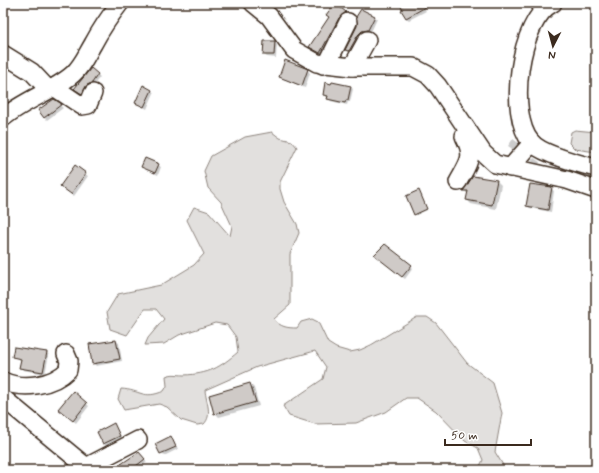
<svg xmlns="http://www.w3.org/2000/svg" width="599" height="473" font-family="Mynerve,sans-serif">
	<rect width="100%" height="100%" fill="#fff"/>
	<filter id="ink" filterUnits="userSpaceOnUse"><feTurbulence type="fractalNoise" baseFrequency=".025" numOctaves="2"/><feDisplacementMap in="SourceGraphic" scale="8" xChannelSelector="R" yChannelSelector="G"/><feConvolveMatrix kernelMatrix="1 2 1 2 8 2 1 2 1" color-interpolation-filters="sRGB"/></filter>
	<g filter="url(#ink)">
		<!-- green -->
		<g fill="#e2e0de" stroke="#8e857e">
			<polygon points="575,130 596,132 596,152 575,149 569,143 571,132"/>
			<path d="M272,132L280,138L292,141L297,147L280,182V189L284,202L297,224L299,233L290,254V305L274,319C280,327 287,328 297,328L301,322L312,319L318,322L328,343L336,348L350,352L360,350L371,345L417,317H427L436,323L467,363L493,383L502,413L495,452L506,470H478L483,460L478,448L465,441L436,411L417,398H406L386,412L356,423L315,424L289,416L283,406L323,379L326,367L315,351L257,367L205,390C206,402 213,415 204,424L197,425L181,420L167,407L159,404L124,410L118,399L121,389C141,390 143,400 164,391L167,386L166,376C173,373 177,375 184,375C209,374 219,368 238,352L236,337L227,325L215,323L179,335L164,344L145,345L148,338L164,319L156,309H145L127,335L110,329L107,312L118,294L161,285L194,265L204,254L187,220L194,207L209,212L230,236L232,226L221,202L208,188L204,171L211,156L245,137Z"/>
		</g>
		<!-- shadow -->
		<g fill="#0003">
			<polygon points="408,3 421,3 426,11 409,20 406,18"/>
			<polygon points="336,5 348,15 323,55 310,47 330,17"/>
			<polygon points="375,17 377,19 371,32 365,34 352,53 349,52 347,49 358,27"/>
			<polygon points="275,42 277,45 276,58 267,57 264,55"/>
			<polygon points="91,69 100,77 85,96 78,91"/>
			<polygon points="307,70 310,73 305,88 280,77"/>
			<polygon points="351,87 353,89 350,102 348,102 347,105 331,101 324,94"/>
			<polygon points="151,90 154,93 147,109 136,103"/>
			<polygon points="54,100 63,108 47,120 44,117"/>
			<polygon points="513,139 520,144 514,150 508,146"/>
			<polygon points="534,158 540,162 539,164 531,161"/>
			<polygon points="158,165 161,167 158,175 142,167"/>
			<polygon points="85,174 88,176 74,196 64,188"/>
			<polygon points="497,181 501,185 496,209 471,204 467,200 468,194 464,191"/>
			<polygon points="551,188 554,191 551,212 530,208 527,206"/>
			<polygon points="419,192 427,210 416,215 415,214"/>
			<polygon points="378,257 411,266 413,268 405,279"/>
			<polygon points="116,341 119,343 122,361 96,366 93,363"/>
			<polygon points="46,352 49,355 45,374 23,370 20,367 22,360 13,357"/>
			<polygon points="250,384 254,388 259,406 219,417 215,413"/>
			<polygon points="73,392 89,406 76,423 62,411"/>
			<polygon points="114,425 122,438 106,446 104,444"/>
			<polygon points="171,437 178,449 164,456 156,444"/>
			<polygon points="142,455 147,462 137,470 127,470"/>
		</g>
		<!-- building -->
		<g fill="#cfcac7" stroke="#3b2a1e">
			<polygon points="335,3 346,12 339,18 320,53 309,47 329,17 326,15"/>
			<polygon points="406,3 433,3 406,18 401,10 403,9 401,6"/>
			<polygon points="361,9 375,16 368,30 362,31 358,35 349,51 345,50 357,26 356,17"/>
			<polygon points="264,41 275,41 274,55 263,55"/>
			<polygon points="285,60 308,69 302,86 279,77"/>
			<polygon points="91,68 98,74 92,83 87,85 82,94 74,89"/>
			<polygon points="325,82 331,84 332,82 351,86 348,100 346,100 345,103 327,99 328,96 323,95"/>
			<polygon points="143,85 152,90 144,107 135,103"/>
			<polygon points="54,99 62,104 44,118 38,110"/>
			<polygon points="145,158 159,164 155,173 141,167"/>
			<polygon points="75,165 86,173 71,194 60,186"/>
			<polygon points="473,176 497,180 492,205 466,200 468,191 463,191"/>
			<polygon points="530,184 552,187 548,210 526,206"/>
			<polygon points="419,190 427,209 414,215 406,196"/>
			<polygon points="385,244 412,265 402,277 374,255"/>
			<polygon points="116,340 120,359 92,364 89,344"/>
			<polygon points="14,347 47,352 43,372 19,368 21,359 12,357"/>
			<polygon points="250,383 256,402 214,414 209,395"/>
			<polygon points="73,391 87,403 73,421 58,409"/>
			<polygon points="114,423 120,436 103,444 97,432"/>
			<polygon points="171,436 176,447 160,454 155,444"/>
			<polygon points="139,452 145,459 131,470 126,470 121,464"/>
		</g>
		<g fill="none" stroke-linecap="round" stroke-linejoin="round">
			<defs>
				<g id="minor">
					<polyline points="253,3 269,16 294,50 317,63 352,67 413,67 428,75 438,86 483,153 495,164 567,180 596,190"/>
					<path d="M553,3C519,20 507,114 531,142C541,154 580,164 596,168"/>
					<polyline points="3,54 32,72 48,89"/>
					<polyline points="323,65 328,62 348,22"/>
					<polyline points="352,67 367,40"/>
					<polyline points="54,87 82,106 88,105 93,93"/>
					<path d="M3,118C24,100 54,91 73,74C82,66 87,54 93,44C101,29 110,16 120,3"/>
					<polyline points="510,168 532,143"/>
					<path d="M458,182C469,162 475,157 464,136"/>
					<path d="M3,381C23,390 52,386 68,370L69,361L66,354"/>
					<polyline points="3,398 90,470"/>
					<polyline points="86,467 138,440"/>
				</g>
			</defs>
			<!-- minor casing -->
			<use href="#minor" stroke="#3b2a1e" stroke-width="20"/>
			<!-- minor -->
			<use href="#minor" stroke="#fff" stroke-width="17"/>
		</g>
	</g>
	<!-- margin -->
	<rect width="599" height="473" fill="none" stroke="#fff" stroke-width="16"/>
	<rect x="8" y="8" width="583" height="457" fill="none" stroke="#3b2a1e" stroke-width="1.5" filter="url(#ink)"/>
	<!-- north arrow -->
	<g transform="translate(553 46) rotate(186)" stroke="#ffffff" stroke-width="3" paint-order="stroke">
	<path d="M0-3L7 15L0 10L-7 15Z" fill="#3b2a1e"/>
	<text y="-6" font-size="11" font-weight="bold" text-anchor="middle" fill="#3b2a1e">N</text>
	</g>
	<!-- scale -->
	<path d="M445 439v6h86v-6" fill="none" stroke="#3b2a1e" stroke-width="2"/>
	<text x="451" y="439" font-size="12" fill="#3b2a1e" stroke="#ffffff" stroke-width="3" paint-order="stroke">50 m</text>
</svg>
